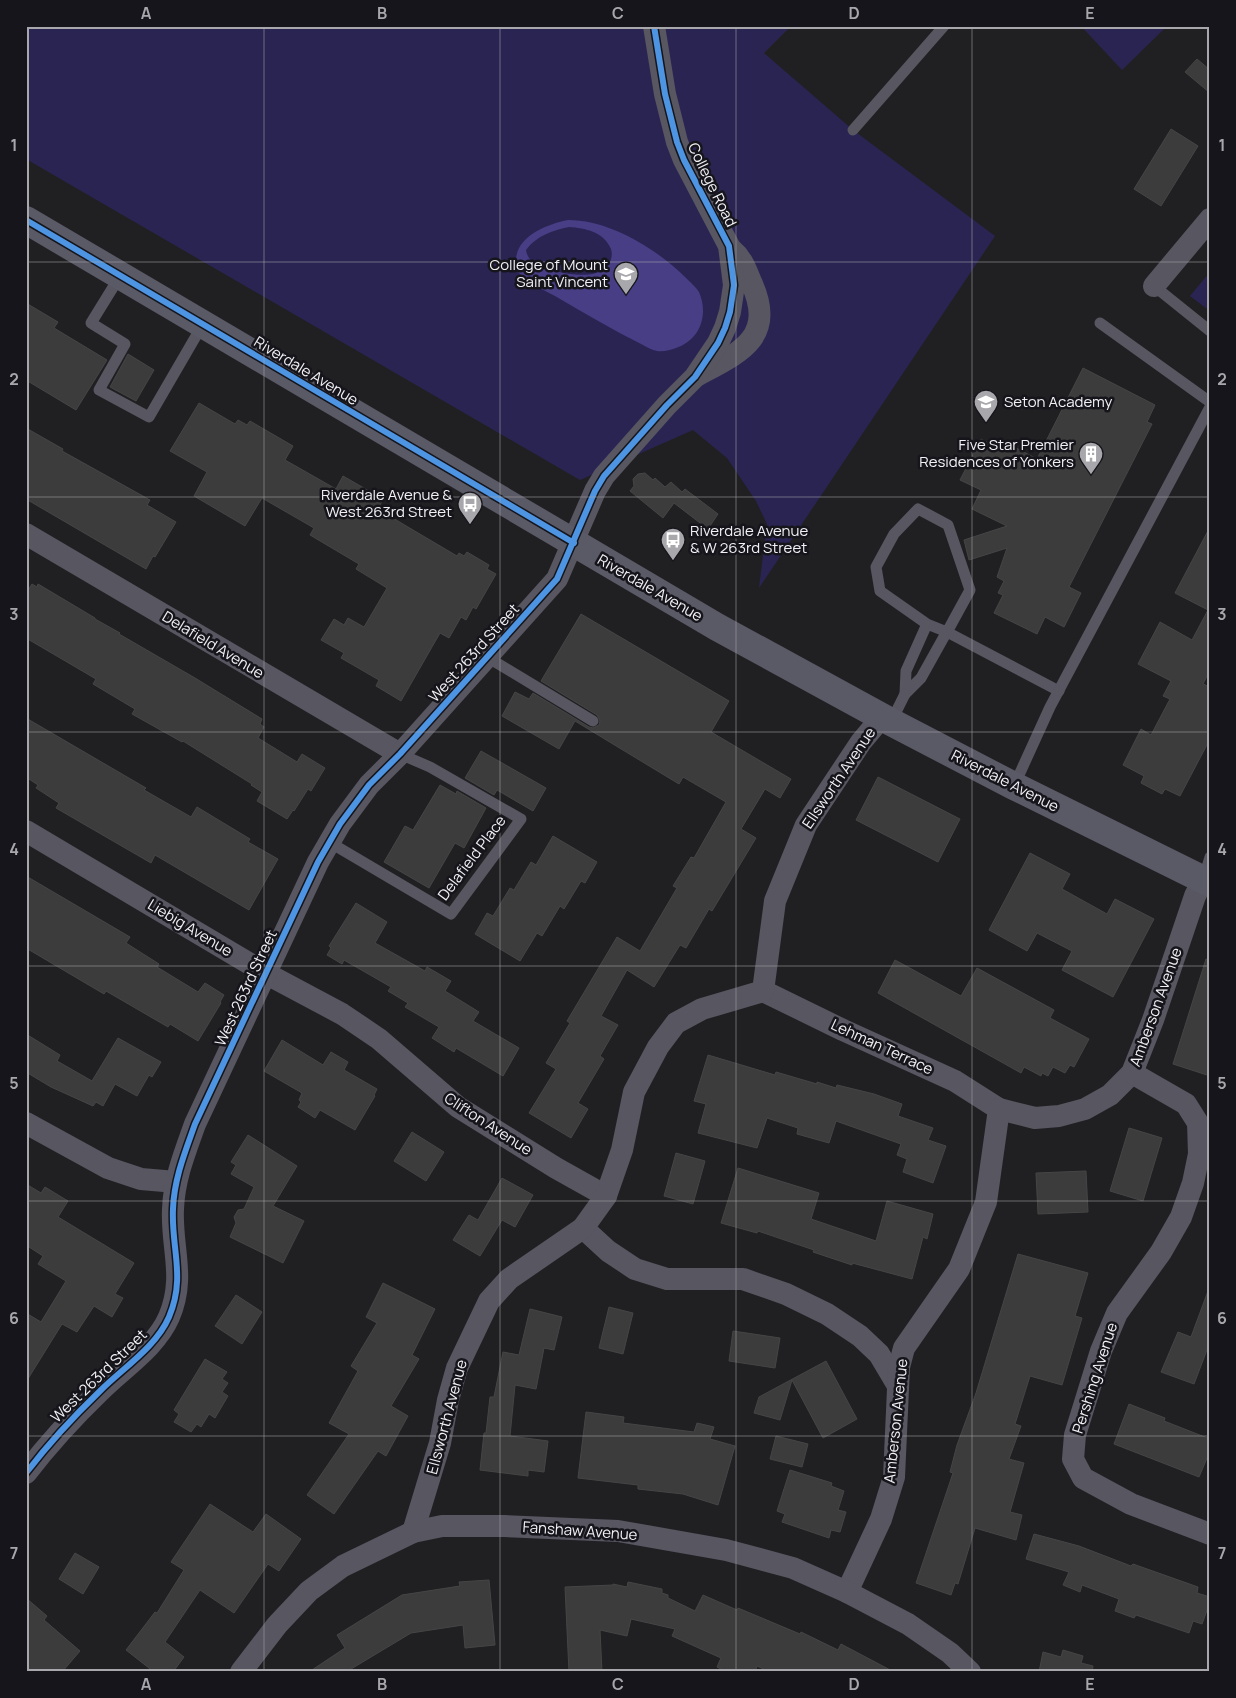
<svg xmlns="http://www.w3.org/2000/svg" width="1236" height="1698" font-family="Manrope,sans-serif">
	<rect width="100%" height="100%" fill="#202023"/>
	<!-- green -->
	<g fill="#2a2453">
		<polygon points="26,26 791,26 764,53 853,130 995,236 759,588 767,524 756,501 727,458 693,430 580,480 26,159"/>
		<polygon points="1081,26 1167,26 1122,70"/>
		<polygon points="1210,272 1210,311 1190,296"/>
	</g>
	<!-- water -->
	<path fill="#473e85" fill-rule="evenodd" d="M568,220C610,220 657,249 686,278C690,282 696,287 699,292C709,315 700,340 676,348C670,350 664,352 657,351C652,350 647,347 643,345C613,330 584,313 555,296C544,290 527,283 519,273C516,269 515,264 516,259C518,235 548,224 568,220ZM569,227C585,228 604,232 611,249C613,255 611,262 607,267C594,280 563,274 548,269C537,266 528,262 526,250C536,236 553,230 569,227Z"/>
	<!-- building -->
	<g fill="#3d3c3c" stroke="#464546">
		<polygon points="1197,59 1210,70 1210,93 1185,72"/>
		<polygon points="1171,129 1198,146 1161,206 1134,189"/>
		<polygon points="26,303 58,322 54,328 107,360 76,410 26,380"/>
		<polygon points="128,354 154,370 136,401 110,387"/>
		<polygon points="1083,368 1155,405 1147,422 1152,424 1069,587 1081,593 1064,627 1045,617 1037,634 994,613 1003,595 998,593 1004,581 997,577 1007,548 969,560 964,540 1007,526 972,509 981,490 960,480 981,439 1001,450 1005,442 1037,459"/>
		<polygon points="199,403 235,424 238,420 247,425 250,421 293,446 285,460 336,489 343,476 383,499 380,505 388,510 386,514 457,556 459,553 464,556 467,552 489,565 487,569 496,574 476,609 473,607 466,620 461,617 449,638 440,633 401,701 376,686 379,680 341,658 344,653 321,640 334,619 344,625 348,618 364,627 387,588 356,569 359,564 310,535 314,528 262,498 245,526 194,496 207,472 170,451"/>
		<polygon points="26,428 63,449 62,451 150,500 147,505 176,522 155,557 153,556 146,569 26,499"/>
		<polygon points="645,473 653,480 655,478 665,487 671,482 682,492 685,489 718,514 708,529 674,503 663,518 630,491 634,486 633,479 638,474"/>
		<polygon points="1210,527 1210,670 1203,684 1210,687 1210,739 1180,796 1165,789 1162,794 1141,783 1144,776 1123,765 1141,729 1151,735 1170,699 1163,696 1171,681 1138,664 1160,622 1192,640 1208,610 1175,593"/>
		<polygon points="32,584 37,587 38,584 95,618 95,619 120,633 119,634 195,678 262,719 260,724 264,727 258,738 297,762 302,754 325,768 311,791 308,789 294,811 293,810 287,819 257,801 262,792 251,785 252,784 183,741 182,742 132,714 135,709 93,684 96,679 26,638 26,593"/>
		<polygon points="581,614 729,701 711,732 791,779 780,798 765,789 741,829 756,838 712,911 709,909 686,948 680,945 654,987 627,970 601,1016 618,1025 600,1056 604,1059 578,1103 588,1109 571,1138 529,1113 556,1069 546,1063 570,1023 567,1021 617,937 640,951 677,888 673,886 691,857 694,858 726,802 683,777 679,784 575,721 559,749 502,716 515,692 529,699 533,693 589,727 593,728 599,725 600,721 597,715 541,681"/>
		<polygon points="26,718 146,788 144,790 191,817 197,807 250,839 248,842 278,859 249,910 155,855 151,863 56,808 59,803 36,788 38,785 26,777"/>
		<polygon points="481,751 546,788 533,811 497,790 494,795 465,778"/>
		<polygon points="878,777 960,819 938,862 856,820"/>
		<polygon points="440,785 456,794 457,791 486,808 464,848 455,843 429,888 384,862 405,826 413,830"/>
		<polygon points="553,836 597,862 585,883 581,881 564,909 560,906 542,936 537,933 520,961 475,934 487,913 493,916 510,888 514,890 531,862 536,865"/>
		<polygon points="1030,853 1070,874 1062,889 1107,914 1115,899 1154,919 1113,997 1062,970 1072,951 1037,933 1027,951 989,930"/>
		<polygon points="26,876 130,937 126,943 159,964 157,967 198,992 205,983 224,995 220,1002 221,1003 198,1041 170,1024 168,1027 106,991 104,994 26,948"/>
		<polygon points="356,903 387,922 375,943 425,971 427,967 451,981 445,991 479,1012 473,1021 519,1048 503,1076 456,1048 454,1052 432,1038 439,1027 405,1007 408,1003 388,991 391,987 344,960 342,964 327,955 331,948 329,946"/>
		<polygon points="1206,959 1210,960 1210,1076 1173,1064"/>
		<polygon points="895,960 961,996 977,968 1054,1010 1050,1018 1089,1039 1074,1067 1070,1065 1065,1073 1053,1067 1048,1076 1042,1073 1041,1076 1024,1067 1021,1073 878,993"/>
		<polygon points="26,1034 60,1055 57,1061 92,1081 118,1038 161,1062 152,1077 149,1075 137,1096 115,1084 103,1106 96,1102 93,1106 51,1087 26,1072"/>
		<polygon points="282,1040 323,1065 331,1052 348,1062 344,1070 377,1089 374,1095 375,1096 355,1130 320,1110 315,1118 298,1107 301,1102 299,1100 302,1093 264,1071"/>
		<polygon points="708,1055 775,1075 776,1072 817,1084 817,1082 836,1088 837,1085 874,1094 902,1104 898,1116 933,1128 928,1140 946,1146 933,1183 903,1172 907,1159 897,1155 901,1144 836,1121 829,1143 797,1134 798,1128 767,1118 757,1148 698,1133 706,1104 694,1101"/>
		<polygon points="1129,1128 1162,1138 1143,1201 1110,1191"/>
		<polygon points="412,1132 444,1152 426,1181 394,1161"/>
		<polygon points="248,1135 297,1166 273,1206 304,1221 283,1263 230,1237 236,1223 234,1217 238,1210 244,1209 254,1187 231,1174 236,1165 231,1162"/>
		<polygon points="676,1153 705,1161 693,1204 664,1196"/>
		<polygon points="738,1168 819,1193 811,1219 876,1241 887,1201 933,1214 927,1239 923,1237 912,1279 852,1263 852,1265 813,1252 814,1250 758,1231 757,1233 721,1223"/>
		<polygon points="1086,1171 1088,1212 1038,1214 1036,1173"/>
		<polygon points="502,1178 533,1195 515,1227 502,1220 480,1256 453,1240 469,1215 478,1220"/>
		<polygon points="26,1184 41,1193 45,1187 68,1201 58,1217 134,1263 115,1294 123,1298 112,1317 94,1306 77,1332 62,1324 26,1382 26,1313 41,1322 66,1281 38,1264 43,1256 26,1245"/>
		<polygon points="1018,1254 1088,1273 1075,1316 1082,1318 1062,1385 1030,1376 1015,1424 1021,1426 1009,1459 1024,1463 1010,1512 1022,1515 1016,1540 975,1528 958,1584 955,1583 951,1595 916,1583 953,1473 950,1472 957,1445 976,1393"/>
		<polygon points="383,1283 435,1309 412,1355 419,1359 391,1406 408,1416 386,1456 378,1451 334,1514 307,1495 349,1434 329,1423 358,1371 351,1366 377,1323 366,1317"/>
		<polygon points="1208,1291 1210,1292 1210,1342 1194,1384 1161,1372 1178,1332 1191,1337"/>
		<polygon points="236,1295 262,1312 242,1344 215,1326"/>
		<polygon points="609,1307 633,1313 623,1354 599,1348"/>
		<polygon points="530,1309 562,1317 554,1350 544,1348 536,1389 515,1385 510,1436 548,1441 544,1472 528,1470 528,1476 480,1470 484,1433 486,1433 490,1397 494,1397 503,1352 519,1355"/>
		<polygon points="733,1331 780,1338 775,1368 729,1361"/>
		<polygon points="205,1359 227,1372 222,1379 228,1383 222,1392 228,1396 215,1418 209,1414 201,1427 197,1424 191,1432 174,1422 179,1414 174,1410"/>
		<polygon points="826,1361 857,1419 823,1438 792,1380 780,1420 754,1413 759,1397"/>
		<polygon points="1129,1404 1165,1418 1164,1421 1210,1439 1210,1451 1199,1477 1114,1444"/>
		<polygon points="586,1412 624,1417 623,1423 694,1432 697,1423 714,1427 710,1439 735,1446 718,1505 683,1494 638,1489 638,1485 578,1478"/>
		<polygon points="776,1436 808,1444 802,1467 770,1459"/>
		<polygon points="790,1470 832,1483 831,1486 844,1491 838,1510 846,1512 840,1532 831,1530 829,1538 782,1522 785,1514 777,1511"/>
		<polygon points="210,1504 253,1532 266,1514 301,1539 279,1571 268,1564 234,1613 200,1590 165,1642 184,1657 173,1672 154,1672 126,1650 155,1612 157,1613 184,1570 171,1562"/>
		<polygon points="1034,1534 1079,1546 1131,1566 1133,1564 1198,1587 1197,1593 1210,1597 1210,1602 1202,1624 1193,1621 1189,1633 1136,1615 1134,1618 1115,1611 1119,1599 1082,1585 1080,1592 1063,1585 1069,1572 1026,1559"/>
		<polygon points="75,1553 99,1567 83,1594 59,1579"/>
		<polygon points="489,1580 495,1645 465,1648 463,1625 411,1633 346,1672 309,1672 345,1648 337,1635 402,1595 460,1586 459,1582"/>
		<polygon points="628,1582 662,1589 662,1593 668,1595 668,1598 695,1611 703,1595 737,1610 738,1608 800,1634 801,1632 838,1650 841,1644 894,1672 770,1672 757,1666 755,1672 727,1672 717,1667 721,1658 672,1636 675,1629 631,1619 627,1636 600,1630 602,1672 569,1672 565,1587 613,1585 613,1584 627,1587"/>
		<polygon points="26,1598 47,1616 44,1620 80,1651 62,1672 26,1672"/>
		<polygon points="1063,1650 1083,1656 1081,1663 1093,1666 1092,1672 1039,1672 1043,1652 1061,1657"/>
	</g>
	<g fill="none" stroke-linecap="round" stroke-linejoin="round">
		<!-- service -->
		<g stroke="#575661" stroke-width="11">
			<polyline points="853,130 944,26"/>
			<polyline points="120,276 91,323 125,344 99,390 149,417 203,324"/>
			<polyline points="1154,286 1210,331"/>
			<polyline points="1100,323 1210,402"/>
			<polyline points="927,624 906,671 905,694 921,678 945,635 947,632 970,590 948,525 918,509 894,534 876,567 880,591 927,624 947,632 1059,691"/>
			<polyline points="487,657 593,721"/>
			<polyline points="891,722 905,694"/>
			<polyline points="1014,786 1050,707 1210,407"/>
			<polyline points="329,842 451,914 521,819 430,767 400,754"/>
			<polyline points="1203,880 1210,857"/>
		</g>
		<!-- minor -->
		<g stroke="#575661" stroke-width="22">
			<polyline points="1154,286 1210,219"/>
			<path d="M698,375C739,353 776,338 752,284C746,270 743,259 731,249"/>
			<polyline points="26,534 400,754"/>
			<polyline points="26,831 267,974 342,1014 379,1039 458,1107 556,1168 606,1196"/>
			<polyline points="763,991 843,1030 955,1081 999,1109 1035,1118 1059,1116 1085,1109 1110,1095 1132,1073 1153,1020 1195,896 1203,880"/>
			<polyline points="1132,1073 1186,1104 1198,1123 1199,1154 1193,1183 1181,1217 1161,1252 1117,1313 1101,1351 1075,1435 1073,1459 1083,1478 1131,1504 1210,1534"/>
			<polyline points="26,1123 108,1168 141,1179 176,1182"/>
			<polyline points="583,1228 608,1251 635,1269 667,1279 743,1279 786,1294 827,1314 860,1336 879,1354 898,1386"/>
			<path d="M26,1473C49,1443 73,1417 100,1391C123,1368 156,1347 169,1317C186,1277 171,1248 173,1209C174,1179 185,1152 195,1124L318,862L340,824L369,785L400,754L557,579L595,491L604,476L667,405L695,377L718,343L725,328L730,312L734,285L729,246L684,160L677,142L665,94L654,26"/>
			<polyline points="413,1532 440,1443 448,1400 457,1368 489,1301 509,1279 583,1228 606,1196 622,1150 634,1092 658,1047 676,1023 702,1009 763,991 775,901 806,825 861,742 882,717"/>
			<polyline points="847,1592 881,1519 894,1477 899,1367 904,1348 959,1269 986,1202 999,1109"/>
			<polyline points="241,1672 277,1625 309,1591 343,1566 413,1532 442,1526 504,1526 618,1531 726,1550 793,1568 847,1592 908,1624 950,1653 970,1672"/>
		</g>
		<!-- secondary -->
		<polyline stroke="#5a5966" stroke-width="28" points="26,220 717,627 891,722 1014,786 1210,883"/>
		<defs>
			<g id="cycleway">
				<polyline points="26,220 574,543"/>
				<path d="M26,1473C49,1443 73,1417 100,1391C123,1368 156,1347 169,1317C186,1277 171,1248 173,1209C174,1179 185,1152 195,1124L318,862L340,824L369,785L400,754L557,579L595,491L604,476L667,405L695,377L718,343L725,328L730,312L734,285L729,246L684,160L677,142L665,94L654,26"/>
			</g>
		</defs>
		<!-- cycleway casing -->
		<use href="#cycleway" stroke="#15151b" stroke-width="9"/>
		<!-- cycleway -->
		<use href="#cycleway" stroke="#4d94e3" stroke-width="6"/>
	</g>
	<!-- grid -->
	<path fill="none" stroke="#a8a8ac" stroke-width="1" stroke-opacity="0.55" d="M264,26V1672M500,26V1672M736,26V1672M972,26V1672M26,262H1210M26,497H1210M26,732H1210M26,966H1210M26,1201H1210M26,1436H1210"/>
	<!-- icons -->
	<defs>
		<symbol id="university-pin" viewBox="-11 -11 22 30"><path d="M0 17L-7.5 6A9.5 9.5 0 1 1 7.5 6Z" fill="#a8a8ac" stroke="#15151b"/><path d="M0-5L7-2L0 1L-7-2ZM-4 1L0 2.5L4 1V4Q0 6-4 4Z" fill="#fff"/></symbol>
		<symbol id="school-pin" viewBox="-11 -11 22 30"><path d="M0 17L-7.5 6A9.5 9.5 0 1 1 7.5 6Z" fill="#a8a8ac" stroke="#15151b"/><path d="M0-5L7-2L0 1L-7-2ZM-4 1L0 2.5L4 1V4Q0 6-4 4Z" fill="#fff"/></symbol>
		<symbol id="building-pin" viewBox="-11 -11 22 30"><path d="M0 17L-7.5 6A9.5 9.5 0 1 1 7.5 6Z" fill="#a8a8ac" stroke="#15151b"/><path d="M-4-6H4V6H1V3H-1V6H-4ZM-2.5-4.3h1.7v1.8h-1.7ZM.8-4.3h1.7v1.8H.8ZM-2.5-1h1.7V.8h-1.7ZM.8-1h1.7V.8H.8Z" fill="#fff"/></symbol>
		<symbol id="bus-pin" viewBox="-11 -11 22 30"><path d="M0 17L-7.5 6A9.5 9.5 0 1 1 7.5 6Z" fill="#a8a8ac" stroke="#15151b"/><path d="M-5-6H5V4H4V6H2V4H-2V6H-4V4H-5ZM-3.5-4V0h7V-4ZM-3.5 1.2v1.5H-2V1.2ZM2 1.2v1.5H3.5V1.2Z" fill="#fff"/></symbol>
	</defs>
	<g fill-rule="evenodd">
		<use href="#university-pin" x="612" y="260" width="28" height="38"/>
		<use href="#school-pin" x="972" y="388" width="28" height="38"/>
		<use href="#building-pin" x="1077" y="440" width="28" height="38"/>
		<use href="#bus-pin" x="456" y="490" width="28" height="38"/>
		<use href="#bus-pin" x="659" y="526" width="28" height="38"/>
	</g>
	<g text-anchor="middle" stroke-width="5" stroke-linejoin="round" paint-order="stroke">
		<!-- street labels -->
		<g font-size="15" fill="#f1f1f5" stroke="#15151b">
			<text transform="translate(712 185) rotate(64)" y="5">College Road</text>
			<text transform="translate(306 371) rotate(31)" y="5">Riverdale Avenue</text>
			<text transform="translate(650 588) rotate(30)" y="5">Riverdale Avenue</text>
			<text transform="translate(213 645) rotate(31)" y="5">Delafield Avenue</text>
			<text transform="translate(474 653) rotate(-48)" y="5">West 263rd Street</text>
			<text transform="translate(839 778) rotate(-56)" y="5">Ellsworth Avenue</text>
			<text transform="translate(1005 781) rotate(27)" y="5">Riverdale Avenue</text>
			<text transform="translate(472 858) rotate(-53)" y="5">Delafield Place</text>
			<text transform="translate(190 928) rotate(31)" y="5">Liebig Avenue</text>
			<text transform="translate(246 988) rotate(-65)" y="5">West 263rd Street</text>
			<text transform="translate(1156 1007) rotate(-70)" y="5">Amberson Avenue</text>
			<text transform="translate(882 1047) rotate(25)" y="5">Lehman Terrace</text>
			<text transform="translate(488 1124) rotate(33)" y="5">Clifton Avenue</text>
			<text transform="translate(99 1376) rotate(-44)" y="5">West 263rd Street</text>
			<text transform="translate(1095 1378) rotate(-72)" y="5">Pershing Avenue</text>
			<text transform="translate(447 1417) rotate(-75)" y="5">Ellsworth Avenue</text>
			<text transform="translate(896 1421) rotate(-84)" y="5">Amberson Avenue</text>
			<text transform="translate(580 1531) rotate(4)" y="5">Fanshaw Avenue</text>
		</g>
		<!-- poi labels -->
		<g font-size="15" fill="#f1f1f5" stroke="#15151b" text-anchor="end">
			<text x="608" y="270">College of Mount<tspan x="608" dy="17">Saint Vincent</tspan></text>
			<text x="1004" y="407" text-anchor="start">Seton Academy</text>
			<text x="1074" y="450">Five Star Premier<tspan x="1074" dy="17">Residences of Yonkers</tspan></text>
			<text x="452" y="500">Riverdale Avenue &amp;<tspan x="452" dy="17">West 263rd Street</tspan></text>
			<text x="690" y="536" text-anchor="start">Riverdale Avenue<tspan x="690" dy="17">&amp; W 263rd Street</tspan></text>
		</g>
	</g>
	<!-- border -->
	<rect width="1236" height="1698" fill="none" stroke="#15151b" stroke-width="55"/>
	<rect x="28" y="28" width="1180" height="1642" fill="none" stroke="#a8a8ac" stroke-width="2"/>
	<g font-size="16" text-anchor="middle" font-weight="bold" fill="#a8a8ac">
		<text x="146" y="19">A</text>
		<text x="382" y="19">B</text>
		<text x="618" y="19">C</text>
		<text x="854" y="19">D</text>
		<text x="1090" y="19">E</text>
		<text x="14" y="151">1</text>
		<text x="1222" y="151">1</text>
		<text x="14" y="385">2</text>
		<text x="1222" y="385">2</text>
		<text x="14" y="620">3</text>
		<text x="1222" y="620">3</text>
		<text x="14" y="855">4</text>
		<text x="1222" y="855">4</text>
		<text x="14" y="1089">5</text>
		<text x="1222" y="1089">5</text>
		<text x="14" y="1324">6</text>
		<text x="1222" y="1324">6</text>
		<text x="14" y="1559">7</text>
		<text x="1222" y="1559">7</text>
		<text x="146" y="1690">A</text>
		<text x="382" y="1690">B</text>
		<text x="618" y="1690">C</text>
		<text x="854" y="1690">D</text>
		<text x="1090" y="1690">E</text>
	</g>
</svg>
